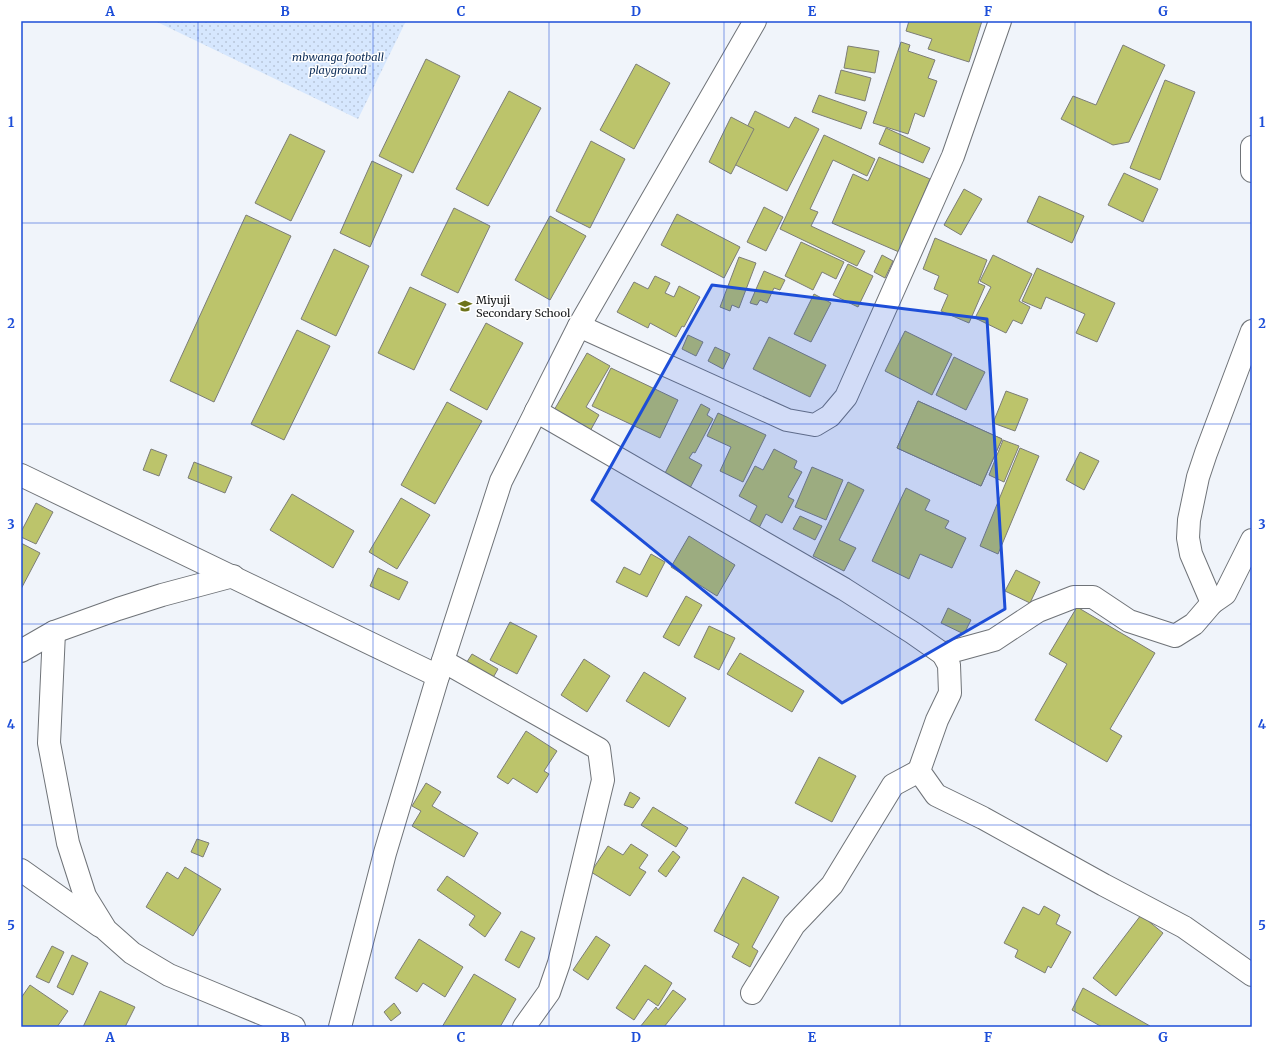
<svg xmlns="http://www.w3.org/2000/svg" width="1273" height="1048" font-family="Merriweather,serif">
	<defs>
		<pattern id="park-dots" width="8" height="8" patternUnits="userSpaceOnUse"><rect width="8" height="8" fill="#d6e7fe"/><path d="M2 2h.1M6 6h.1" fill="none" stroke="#b7c5d9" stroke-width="1.8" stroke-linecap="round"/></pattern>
	</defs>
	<rect width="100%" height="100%" fill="#f0f4fa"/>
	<!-- park -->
	<polygon fill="url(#park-dots)" points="155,21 406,21 358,119"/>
	<!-- building -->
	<g fill="#bcc46b" stroke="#7c7d77" fill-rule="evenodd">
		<polygon points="909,21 982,21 969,62 928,49 932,39 906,31"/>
		<polygon points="901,42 910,45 908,51 935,60 928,78 937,81 924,117 915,113 908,134 873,123"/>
		<polygon points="1123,45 1165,65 1129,142 1113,145 1061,119 1073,96 1096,105"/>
		<polygon points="848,46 879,51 875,73 844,68"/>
		<polygon points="426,59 460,76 413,173 379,156"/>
		<polygon points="636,64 670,83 634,149 600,130"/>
		<polygon points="841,70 871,78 865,101 835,93"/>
		<polygon points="1165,80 1195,92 1160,180 1130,168"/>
		<polygon points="509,91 541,108 488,206 456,189"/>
		<polygon points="819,95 867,112 861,129 812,112"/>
		<polygon points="755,111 789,128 795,117 819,129 787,191 730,162"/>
		<polygon points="731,117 754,129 731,174 709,162"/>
		<polygon points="886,128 930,148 923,163 879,144"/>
		<polygon points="290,134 325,151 291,221 255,203"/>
		<polygon points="824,135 875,159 867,176 833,160 810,209 818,212 811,226 865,251 857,266 780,229"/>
		<polygon points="591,141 625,159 590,228 556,211"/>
		<polygon points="879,157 930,179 899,252 832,223 853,174 868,181"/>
		<polygon points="372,161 402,175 370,247 340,233"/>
		<polygon points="1124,173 1158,189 1143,222 1108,205"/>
		<polygon points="964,189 982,199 961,235 944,225"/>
		<polygon points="1039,196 1084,216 1072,243 1027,222"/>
		<polygon points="764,207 783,217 766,251 747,242"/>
		<polygon points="454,208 490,226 458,293 421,275"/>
		<polygon points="677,214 740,247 724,278 661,245"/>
		<polygon points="246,215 291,236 214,402 170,381"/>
		<polygon points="550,216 586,236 550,300 515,280"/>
		<polygon points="935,238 987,260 978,283 985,286 969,323 941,311 948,295 934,289 939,276 923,269"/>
		<polygon points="801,242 844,262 836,279 822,272 813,290 785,276"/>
		<polygon points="334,249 369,266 336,336 301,319"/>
		<polygon points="882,255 893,261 885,278 874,272"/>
		<polygon points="993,255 1032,274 1019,301 1030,307 1022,324 1013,320 1006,333 975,318 991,287 980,281"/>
		<polygon points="739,257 756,263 739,308 732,305 730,311 720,307"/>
		<polygon points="848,264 873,276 858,307 833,295"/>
		<polygon points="1037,268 1115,303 1097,342 1076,333 1085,314 1046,297 1041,309 1022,301"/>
		<polygon points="764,271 785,280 780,290 774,288 767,303 760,300 757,305 750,303"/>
		<polygon points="655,276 670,283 665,293 674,297 679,286 700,297 684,327 682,326 676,337 650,323 648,328 617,312 634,282 648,289"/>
		<polygon points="410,287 446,304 414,370 378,353"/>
		<polygon points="814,294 831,303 811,342 794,334"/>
		<polygon points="486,323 523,343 487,410 450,390"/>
		<polygon points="297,330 330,346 284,440 251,424"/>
		<polygon points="905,331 952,354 932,395 885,371"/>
		<polygon points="688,335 703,342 696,356 682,349"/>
		<polygon points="769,337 826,365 810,397 753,369"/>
		<polygon points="715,347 730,354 723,369 708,361"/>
		<polygon points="587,353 610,366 586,407 599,415 589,433 553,412"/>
		<polygon points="954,357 985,372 966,410 936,395"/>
		<polygon points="611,368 678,400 660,438 592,406"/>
		<polygon points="1006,391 1028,399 1015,431 993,423"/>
		<path d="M918,401L1002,439L981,486L897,448ZM936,430L977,448L974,455L933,437Z"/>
		<polygon points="918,401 1002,439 981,486 897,448"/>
		<polygon points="447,402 482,421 435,504 401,485"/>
		<polygon points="701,404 710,409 707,415 713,419 695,453 693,452 689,458 702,465 690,488 664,475"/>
		<polygon points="718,413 766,435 743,482 720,471 731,447 707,436"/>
		<polygon points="1003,440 1019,446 1004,482 989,475"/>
		<polygon points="1020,448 1039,456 998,554 980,546"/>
		<polygon points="151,449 167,455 159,476 143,470"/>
		<polygon points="774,449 797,461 794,468 802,472 788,497 794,500 782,523 766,514 759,528 749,522 757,506 739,496 755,466 763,470"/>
		<polygon points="1080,452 1099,461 1084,490 1066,480"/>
		<polygon points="194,462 232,477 225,493 188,478"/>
		<polygon points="812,467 843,480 826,520 795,507"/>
		<polygon points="848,482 864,490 839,540 856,548 844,571 813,556"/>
		<polygon points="906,488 930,500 925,510 949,521 945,528 966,538 952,568 920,554 909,579 872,561"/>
		<polygon points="292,494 354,531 333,568 270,530"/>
		<polygon points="401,498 430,515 397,569 369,552"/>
		<polygon points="36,503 53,512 36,544 21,537 21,532"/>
		<polygon points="800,516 822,526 815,540 793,529"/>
		<polygon points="689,536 735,565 717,596 671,567"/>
		<polygon points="21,543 40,553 21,589"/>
		<polygon points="651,554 665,562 647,597 616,582 624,567 640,575"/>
		<polygon points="378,568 408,582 399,600 370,586"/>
		<polygon points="1016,570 1040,582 1030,603 1005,591"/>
		<polygon points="686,596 702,605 679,646 663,637"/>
		<polygon points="1077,607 1155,653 1110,729 1122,736 1107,762 1035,720 1067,664 1049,654"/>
		<polygon points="948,608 971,620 964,634 941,623"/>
		<polygon points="510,622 537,636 517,674 490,660"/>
		<polygon points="709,626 735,638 719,670 694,657"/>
		<polygon points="740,653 804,691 792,712 727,674"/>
		<polygon points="472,654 498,669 490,683 463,668"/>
		<polygon points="584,659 610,676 587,712 561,695"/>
		<polygon points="644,672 686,698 669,727 626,701"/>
		<polygon points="526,731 557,751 544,771 549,774 537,793 513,778 508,784 497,777"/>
		<polygon points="819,757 856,776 832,822 795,803"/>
		<polygon points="426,783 441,792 432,806 478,833 464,857 412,826 421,811 412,806"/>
		<polygon points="630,792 640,798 633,808 624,805"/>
		<polygon points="653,807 688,828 676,847 641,825"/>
		<polygon points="197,839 209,843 203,857 191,852"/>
		<polygon points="631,844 648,855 639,868 646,872 630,896 591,872 608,846 623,855"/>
		<polygon points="673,851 680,857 666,877 658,871"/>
		<polygon points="185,867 221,889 193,936 146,907 167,872 178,879"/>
		<polygon points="447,876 501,913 485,937 469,925 475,916 437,890"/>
		<polygon points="743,877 779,897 752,947 758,951 750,967 732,957 739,944 714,931"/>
		<polygon points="1044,906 1060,915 1056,924 1071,932 1051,968 1048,966 1045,973 1015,957 1018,950 1004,943 1023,907 1039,915"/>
		<polygon points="1141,915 1163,933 1116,996 1093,978"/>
		<polygon points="521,931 535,938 519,968 505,960"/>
		<polygon points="596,936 610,945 588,980 573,970"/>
		<polygon points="419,939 463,967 445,997 423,983 417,992 395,978"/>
		<polygon points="52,946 64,952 49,983 36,977"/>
		<polygon points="72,955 88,963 73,995 57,987"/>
		<polygon points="645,965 672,983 658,1006 648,999 634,1020 616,1008"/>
		<polygon points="474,974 516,999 500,1027 442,1027"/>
		<polygon points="30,985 68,1011 57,1027 21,1027 21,998"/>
		<polygon points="1083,988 1150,1026 1150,1027 1102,1027 1072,1010"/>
		<polygon points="673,990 686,999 664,1027 640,1027 656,1007 658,1010"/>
		<polygon points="100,991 135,1007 125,1027 83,1027"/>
		<polygon points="394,1003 401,1013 391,1021 384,1012"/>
	</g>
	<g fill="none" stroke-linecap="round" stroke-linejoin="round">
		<defs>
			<g id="street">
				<polyline points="1252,147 1252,171"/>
				<polyline points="579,326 787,420 815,425 830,416 846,397 953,156 1000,21"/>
				<polyline points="536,411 844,589 913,633 943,654 994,640 1038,611 1074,597 1093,597 1129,621 1175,636 1194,624 1212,603 1225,594 1252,540"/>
				<polyline points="21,475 438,676"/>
				<polyline points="1212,603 1191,554 1188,538 1189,520 1198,477 1206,453 1252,331"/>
				<polyline points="54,632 49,743 68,843 85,896 106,930 132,953 169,975 294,1027"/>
				<polyline points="21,651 54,632 118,609 162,595 233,576"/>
				<polyline points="943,654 949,665 950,693 937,720 919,771 936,795 983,818 1104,885 1184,927 1252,975"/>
				<polyline points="443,661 599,749 603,780 559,963 549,992 524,1027"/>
				<polyline points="21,870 100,926"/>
				<polyline points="752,993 794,925 832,885 893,785 919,771"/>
				<polyline points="340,1027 385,853 438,676 501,481 579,326 755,21"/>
			</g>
		</defs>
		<!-- street casing -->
		<use href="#street" stroke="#6f7378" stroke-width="24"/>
		<!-- street -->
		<use href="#street" stroke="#fff" stroke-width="22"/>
	</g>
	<!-- marked area -->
	<path fill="#1d4ed8" fill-opacity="0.2" stroke="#1d4ed8" stroke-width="3" stroke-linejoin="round" d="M712,285L987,319L1005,609L842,703L592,500Z"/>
	<!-- grid -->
	<path fill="none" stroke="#1d4ed8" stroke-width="1" stroke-opacity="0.55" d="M198,21V1027M373,21V1027M549,21V1027M724,21V1027M900,21V1027M1075,21V1027M21,223H1252M21,424H1252M21,624H1252M21,825H1252"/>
	<!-- icons -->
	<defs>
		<symbol id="school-bare" viewBox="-9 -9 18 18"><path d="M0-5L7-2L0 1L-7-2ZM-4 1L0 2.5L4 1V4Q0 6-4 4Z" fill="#6d731a" stroke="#fff" stroke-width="2.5" paint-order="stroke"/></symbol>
	</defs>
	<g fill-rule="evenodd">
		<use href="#school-bare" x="455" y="296" width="20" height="20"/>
	</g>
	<g text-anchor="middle" stroke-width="3" stroke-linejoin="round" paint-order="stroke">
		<!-- park labels -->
		<g font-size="11" font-style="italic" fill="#0c2c57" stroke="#fff">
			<text x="338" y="61">mbwanga football<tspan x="338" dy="13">playground</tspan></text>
		</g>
		<!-- poi labels -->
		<g font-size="11" fill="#141618" stroke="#fff" text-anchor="start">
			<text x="476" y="304">Miyuji<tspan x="476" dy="13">Secondary School</tspan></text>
		</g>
	</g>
	<!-- border -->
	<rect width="1273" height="1048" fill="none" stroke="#ffffff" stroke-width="44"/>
	<rect x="22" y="22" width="1229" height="1004" fill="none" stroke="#1d4ed8" stroke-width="1.5"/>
	<g font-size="13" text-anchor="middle" font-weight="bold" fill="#1d4ed8">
		<text x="110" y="16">A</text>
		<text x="285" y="16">B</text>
		<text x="461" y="16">C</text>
		<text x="636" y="16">D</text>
		<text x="812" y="16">E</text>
		<text x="988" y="16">F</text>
		<text x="1163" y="16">G</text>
		<text x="11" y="127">1</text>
		<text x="1262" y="127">1</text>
		<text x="11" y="328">2</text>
		<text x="1262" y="328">2</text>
		<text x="11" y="529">3</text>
		<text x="1262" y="529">3</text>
		<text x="11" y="729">4</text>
		<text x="1262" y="729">4</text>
		<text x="11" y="930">5</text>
		<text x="1262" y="930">5</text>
		<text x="110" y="1042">A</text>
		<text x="285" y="1042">B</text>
		<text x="461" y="1042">C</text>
		<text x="636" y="1042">D</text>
		<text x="812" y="1042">E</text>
		<text x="988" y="1042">F</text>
		<text x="1163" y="1042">G</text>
	</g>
</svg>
